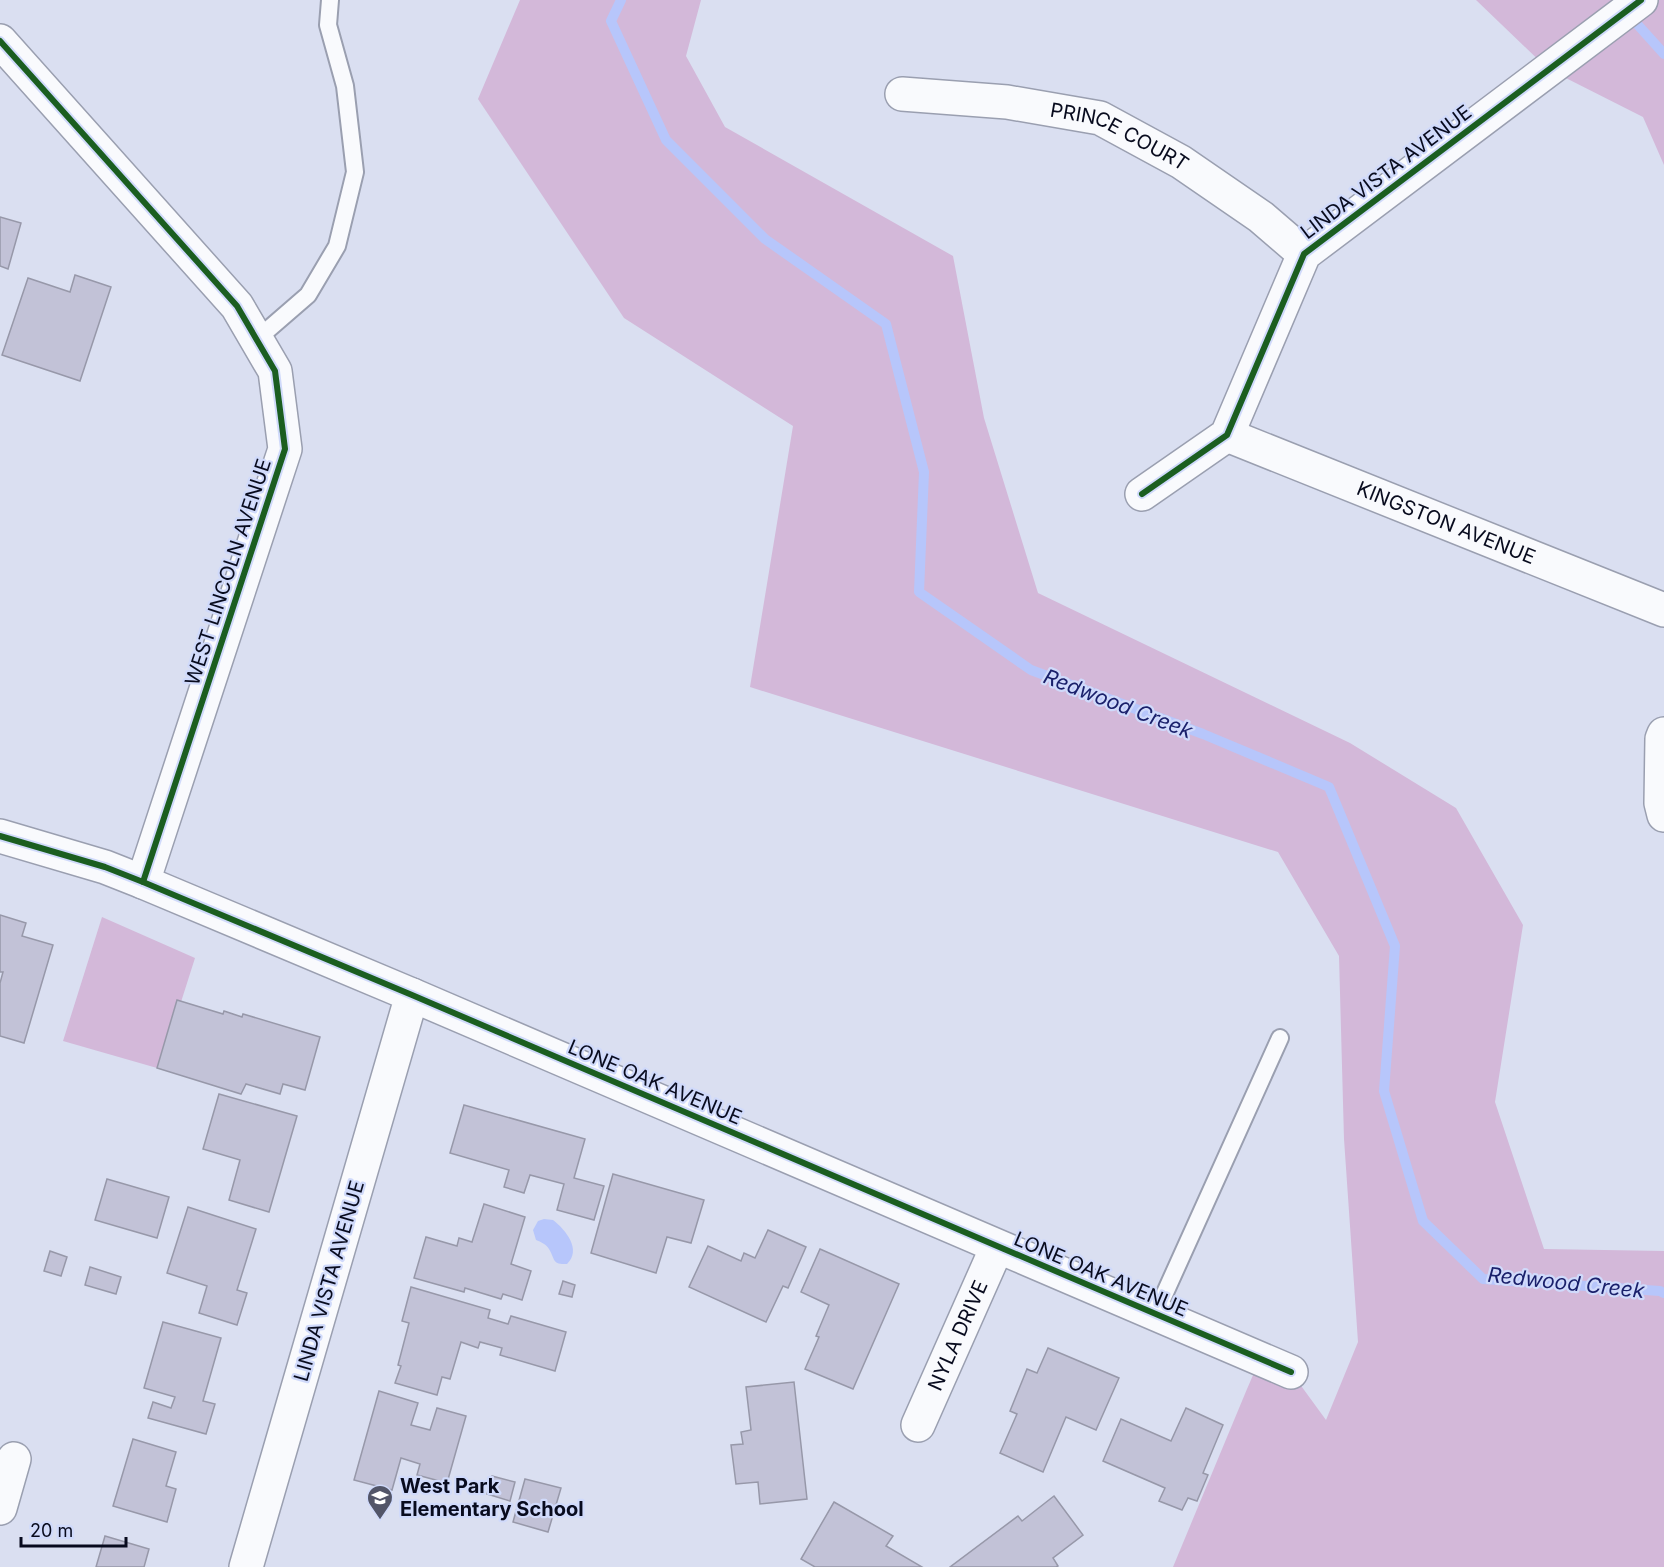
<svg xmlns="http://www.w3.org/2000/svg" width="1664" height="1567" font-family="Inter,sans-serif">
	<rect width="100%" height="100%" fill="#dadff1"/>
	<!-- green -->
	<g fill="#d3b8d9">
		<polygon points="520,0 701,0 686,56 725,127 953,256 984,418 1038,593 1350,743 1456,808 1523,925 1495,1102 1544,1249 1664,1251 1664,1567 1173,1567 1247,1389 1260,1359 1291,1372 1326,1420 1358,1342 1344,1139 1339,956 1278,852 750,687 793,426 624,318 478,99"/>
		<polygon points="1476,0 1664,0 1664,165 1643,117 1548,69"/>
		<polygon points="102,917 195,958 181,1002 177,1001 157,1068 63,1041"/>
	</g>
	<!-- water -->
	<path fill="#b7c6fb" d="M544,1219L553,1220C566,1230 582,1250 567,1264C552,1265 555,1259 549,1249C546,1244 541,1242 536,1240L533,1230L538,1221Z"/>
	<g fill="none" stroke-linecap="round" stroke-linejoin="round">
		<!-- stream -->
		<g stroke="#b7c6fb" stroke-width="10">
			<polyline points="621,0 611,21 666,140 765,239 886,324 924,472 919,592 1031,670 1203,734 1329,787 1395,946 1384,1091 1423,1221 1483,1279 1660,1291 1664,1293"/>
			<polyline points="1628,14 1664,54"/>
		</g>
	</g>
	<!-- building -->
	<g fill="#c2c2d7" stroke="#9798a9" stroke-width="1.5">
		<polygon points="0,217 21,223 8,269 0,266"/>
		<polygon points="75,275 111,287 80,381 2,355 28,278 70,292"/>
		<polygon points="0,915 26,923 22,936 53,945 24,1043 0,1036 0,983 3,972 0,972"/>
		<polygon points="177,1000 223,1014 224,1011 242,1017 243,1014 320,1037 305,1090 283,1084 280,1094 246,1084 241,1094 157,1068"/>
		<polygon points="219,1094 297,1116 269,1212 229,1200 240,1160 203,1149"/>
		<polygon points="464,1105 585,1139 574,1178 604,1186 594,1220 557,1210 564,1184 530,1175 524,1193 504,1187 509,1170 450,1153"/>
		<polygon points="613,1174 704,1200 691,1243 667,1237 656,1273 591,1253"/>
		<polygon points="107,1179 169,1197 157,1238 95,1220"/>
		<polygon points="484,1204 525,1217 511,1264 531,1271 522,1300 503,1294 501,1299 465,1288 464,1292 414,1278 426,1237 457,1246 459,1238 472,1242"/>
		<polygon points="188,1207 256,1229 237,1290 247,1293 237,1325 199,1313 207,1286 167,1273"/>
		<polygon points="768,1230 806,1247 788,1288 783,1286 766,1322 689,1287 708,1246 741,1261 744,1253 755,1258"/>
		<polygon points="820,1249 899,1284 853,1389 805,1369 819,1337 816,1336 829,1305 801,1292"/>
		<polygon points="50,1251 67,1257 61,1276 44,1271"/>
		<polygon points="90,1267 121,1277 116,1294 85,1285"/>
		<polygon points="563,1281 575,1285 572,1297 559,1294"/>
		<polygon points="411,1287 490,1310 488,1318 508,1324 511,1316 566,1332 555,1371 500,1355 502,1348 480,1342 478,1348 461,1342 450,1379 442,1377 437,1395 395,1383 401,1366 398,1365 409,1323 402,1321"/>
		<polygon points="163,1322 221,1338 203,1401 215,1404 206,1434 148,1418 153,1402 171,1408 175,1397 144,1388"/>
		<polygon points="1048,1348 1119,1378 1096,1430 1066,1417 1043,1472 1000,1453 1017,1414 1010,1411 1027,1369 1037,1373"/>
		<polygon points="794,1382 807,1499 760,1504 758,1482 736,1484 731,1445 743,1444 741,1432 751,1430 746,1387"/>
		<polygon points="379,1391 418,1403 411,1425 430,1430 437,1408 466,1416 447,1483 417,1475 420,1464 401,1458 392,1490 354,1480"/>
		<polygon points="1186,1408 1223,1425 1203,1473 1208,1475 1197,1501 1188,1498 1182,1510 1159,1501 1165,1488 1103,1461 1121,1419 1171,1441"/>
		<polygon points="133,1439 176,1452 166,1486 176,1489 167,1522 113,1506"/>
		<polygon points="492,1476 515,1482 510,1501 487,1494"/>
		<polygon points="525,1479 561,1488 548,1532 513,1522"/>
		<polygon points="1054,1496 1083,1535 1053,1558 1058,1566 1056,1567 950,1567 1018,1516 1022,1521"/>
		<polygon points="834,1502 893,1536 886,1546 922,1567 815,1567 801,1559"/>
		<polygon points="105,1536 149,1549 144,1567 96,1567"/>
	</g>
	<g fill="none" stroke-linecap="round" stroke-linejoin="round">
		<defs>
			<g id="service">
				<polyline points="256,340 308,295 337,246 355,172 345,86 328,25 330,0"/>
				<polyline points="1155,1315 1280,1038"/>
			</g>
			<g id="minor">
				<path id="s1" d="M902,94L1007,102L1100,118L1181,162L1261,217L1304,254"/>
				<path id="s2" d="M1227,435L1664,610"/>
				<polyline points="1142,494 1227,435 1304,254 1641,0"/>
				<polyline points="1664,734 1662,739 1661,803 1664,815"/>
				<polyline points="0,836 105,867 143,882"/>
				<polyline points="412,995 1291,1372"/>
				<path id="s3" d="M918,1425L997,1247"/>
				<polyline points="0,1508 14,1459"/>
			</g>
			<polyline id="tertiary" points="0,41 237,306 275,371 285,449 143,882 412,995 246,1567"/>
		</defs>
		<!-- service casing -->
		<use href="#service" stroke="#9a9fb0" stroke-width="20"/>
		<!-- minor casing -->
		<use href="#minor" stroke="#9a9fb0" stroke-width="36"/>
		<!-- tertiary casing -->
		<use href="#tertiary" stroke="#9a9fb0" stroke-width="36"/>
		<!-- service -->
		<use href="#service" stroke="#f9fafd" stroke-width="16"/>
		<!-- minor -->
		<use href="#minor" stroke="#f9fafd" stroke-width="33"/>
		<!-- tertiary -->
		<use href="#tertiary" stroke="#f9fafd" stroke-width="33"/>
		<defs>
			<g id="cycleway">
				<polyline points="0,41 237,306 275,371 285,449 143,882"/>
				<polyline points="1142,494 1227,435 1304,254 1641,0"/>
				<polyline points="0,836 105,867 143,882 412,995 1291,1372"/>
			</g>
		</defs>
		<!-- cycleway casing -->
		<use href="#cycleway" stroke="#d0dafb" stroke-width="10"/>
		<!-- cycleway -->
		<use href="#cycleway" stroke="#1b5e20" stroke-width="6"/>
	</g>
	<!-- icons -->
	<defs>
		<symbol id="school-pin" viewBox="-11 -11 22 30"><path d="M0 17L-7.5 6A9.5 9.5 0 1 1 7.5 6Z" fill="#525568" stroke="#d0dafb"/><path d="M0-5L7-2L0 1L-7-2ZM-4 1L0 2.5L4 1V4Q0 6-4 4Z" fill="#fff"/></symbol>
	</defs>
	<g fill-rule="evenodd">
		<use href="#school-pin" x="365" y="1483" width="30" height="40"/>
	</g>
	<g text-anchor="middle" stroke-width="4.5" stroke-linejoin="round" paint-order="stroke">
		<!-- street labels -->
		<g font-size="20" fill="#080b1e" stroke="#d0dafb">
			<text dy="7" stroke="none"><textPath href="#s1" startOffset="224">PRINCE COURT</textPath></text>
			<text transform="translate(1386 172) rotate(-37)" y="7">LINDA VISTA AVENUE</text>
			<text dy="7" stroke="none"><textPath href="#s2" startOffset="236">KINGSTON AVENUE</textPath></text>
			<text transform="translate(228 572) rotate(-72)" y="7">WEST LINCOLN AVENUE</text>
			<text transform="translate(655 1082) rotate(23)" y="7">LONE OAK AVENUE</text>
			<text transform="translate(1101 1274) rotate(23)" y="7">LONE OAK AVENUE</text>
			<text transform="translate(329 1281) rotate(-74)" y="7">LINDA VISTA AVENUE</text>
			<text dy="7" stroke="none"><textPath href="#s3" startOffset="98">NYLA DRIVE</textPath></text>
		</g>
		<!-- poi labels -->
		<g font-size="20" font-weight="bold" fill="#080b1e" stroke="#d0dafb" text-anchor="start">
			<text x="400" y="1493">West Park<tspan x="400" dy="23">Elementary School</tspan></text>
		</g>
		<!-- water labels -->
		<g font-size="21" font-style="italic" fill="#1a206b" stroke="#d0dafb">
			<text transform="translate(1118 704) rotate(21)" y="7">Redwood Creek</text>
			<text transform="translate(1566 1283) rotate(6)" y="7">Redwood Creek</text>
		</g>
	</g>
	<!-- scale -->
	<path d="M21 1537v9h105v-9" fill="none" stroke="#080b1e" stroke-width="3"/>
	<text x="30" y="1537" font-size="18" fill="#080b1e" stroke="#d0dafb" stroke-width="4.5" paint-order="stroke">20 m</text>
</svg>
